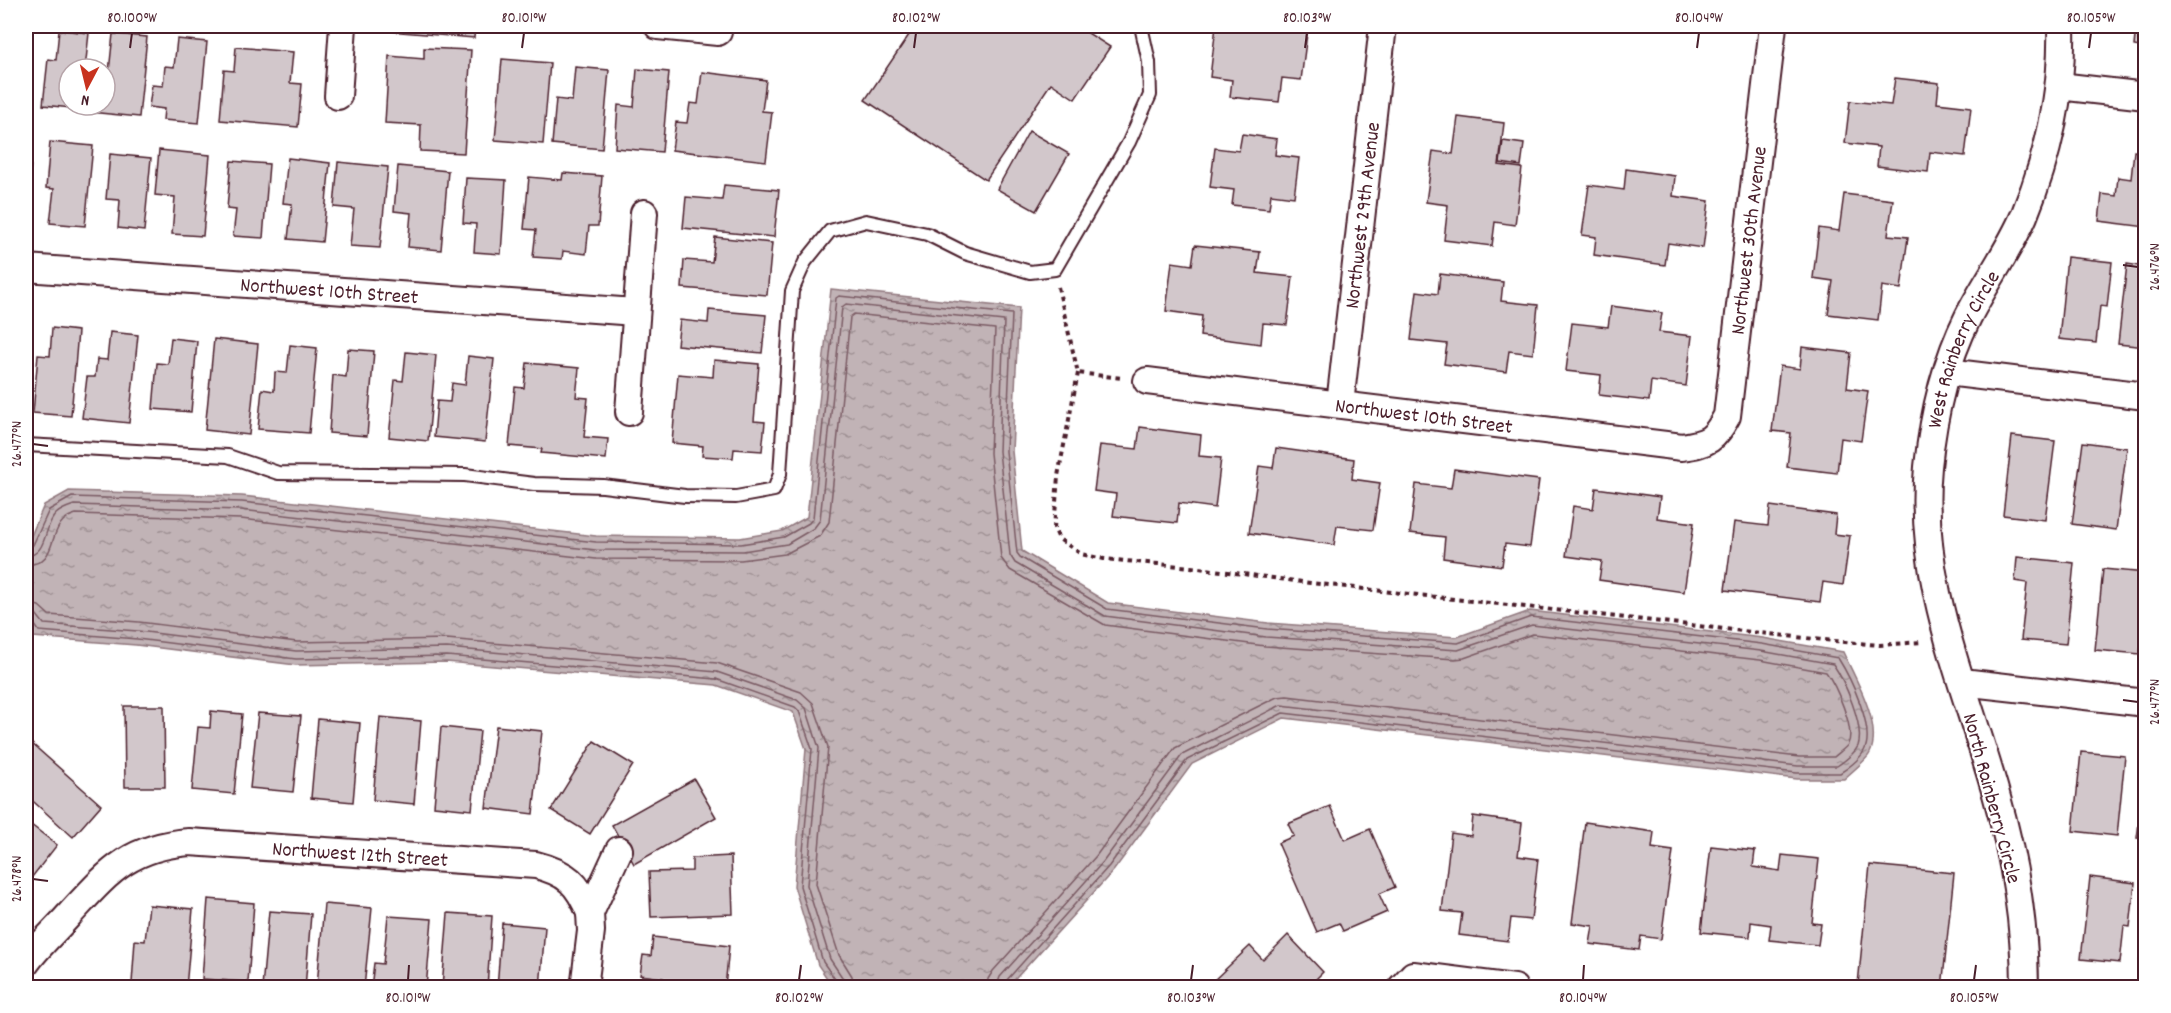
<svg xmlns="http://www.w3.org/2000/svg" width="2171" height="1013" font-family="Dekko,sans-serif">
	<defs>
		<pattern id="water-ripples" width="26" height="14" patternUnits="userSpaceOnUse" patternTransform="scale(1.5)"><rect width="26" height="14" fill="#c1b3b6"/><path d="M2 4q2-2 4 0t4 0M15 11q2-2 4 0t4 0" fill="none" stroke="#9f9194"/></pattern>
	</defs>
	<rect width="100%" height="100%" fill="#fff"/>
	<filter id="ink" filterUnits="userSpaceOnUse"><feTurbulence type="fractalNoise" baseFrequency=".0167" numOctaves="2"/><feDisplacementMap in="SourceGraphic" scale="12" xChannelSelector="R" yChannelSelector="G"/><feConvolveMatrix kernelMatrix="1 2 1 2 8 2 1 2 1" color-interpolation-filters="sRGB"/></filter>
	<g filter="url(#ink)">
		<!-- water -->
		<path fill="url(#water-ripples)" stroke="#91787e" stroke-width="1.5" d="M831,289L1019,308L1012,451L1022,551L1108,603L1268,623L1457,637L1530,611L1763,638L1843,652C1855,678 1883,725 1870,753C1867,760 1850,773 1844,779H1797L1284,718L1192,764L1114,870L1008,987H833L818,965L794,886L806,749L793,712L716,685L446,662L296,665L136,645L33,637L26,620V560L28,543L44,505L69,491L242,496L596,536L740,538L782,531L807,517Z"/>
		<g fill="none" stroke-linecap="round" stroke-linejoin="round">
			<!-- shore -->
			<g stroke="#7a5a63" stroke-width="1.5">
				<path d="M26,548L33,545L49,510L72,497L242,502L596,542L741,544L784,537L809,523L813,518L836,298L839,296L1012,314L1006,451L1017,553L1020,557L1107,609L1267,629L1458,643L1531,617L1762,644L1838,658C1850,677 1876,729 1864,751C1860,759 1847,769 1840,773H1797L1283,713L1187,760L1109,866L1006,981L1004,988"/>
				<path d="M26,556C48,555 43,526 56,514C60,510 68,507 74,505L241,510L596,550L743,551L787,544L814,528L820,520L842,307L846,304L1004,321L999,451L1010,555L1015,563L1105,616L1266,637L1458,650L1532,625L1761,651L1833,664C1844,680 1865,726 1858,746C1855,753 1843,762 1837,766H1798L1281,705L1182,755L1103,862L1000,977L996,988"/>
				<path d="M26,565C57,564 48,535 63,521C66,518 72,515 76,514L241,519L596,559L741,560L785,554L820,536L829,522L850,317L854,314L995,329L990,453L1001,558L1010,570L1105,625L1265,646L1455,659L1464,658L1533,634L1760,660L1826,672C1835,684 1856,729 1848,744C1846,748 1838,753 1834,757H1799L1287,696L1277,697L1175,748L1096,856L993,971L988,979L987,988"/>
				<polyline points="26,603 39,606 49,615 139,622 297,642 447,639 717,663 801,692 813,703 828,747 816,884 839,955 852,976 854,988"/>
				<polyline points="26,612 36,614 44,624 138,631 296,651 447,648 717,672 797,700 806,708 819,748 807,885 830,959 844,980 845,988"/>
				<polyline points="26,619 32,621 39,631 137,639 296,659 447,656 716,679 795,707 799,711 812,749 800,886 823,962 837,982 838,988"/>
			</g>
		</g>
		<!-- building -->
		<g fill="#d2c7cb" stroke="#4a1f2b" stroke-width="1.5">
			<polygon points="389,26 475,26 474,38 389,31"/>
			<polygon points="915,26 938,26 947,32 951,26 1077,26 1110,47 1075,99 1051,83 986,180 865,100"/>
			<polygon points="1216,26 1308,26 1301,80 1282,78 1279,102 1230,97 1232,80 1210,77"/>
			<polygon points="1698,26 1727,26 1727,29"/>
			<polygon points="1888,26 1950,26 1949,33"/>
			<polygon points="2136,26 2146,26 2146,48 2134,46"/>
			<polygon points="26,28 28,28 26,57"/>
			<polygon points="59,30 89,33 85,69 69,69 69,105 81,105 81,109 43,105 48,59 56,60"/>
			<polygon points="113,34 147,37 139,117 90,112 90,105 105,105 105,71 109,72"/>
			<polygon points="177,39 207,42 199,123 163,120 164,109 149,107 152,85 163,86 165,66 174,67"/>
			<polygon points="236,47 293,52 290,83 302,84 298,127 220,120 224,70 234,71"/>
			<polygon points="424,48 471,50 464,153 420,151 421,125 385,123 389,56 424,59"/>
			<polygon points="502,59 550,63 543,144 495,140"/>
			<polygon points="575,67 609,70 602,149 552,144 556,99 572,101"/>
			<polygon points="637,69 669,72 662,152 615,148 618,105 634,107"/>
			<polygon points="702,72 766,80 762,111 772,112 766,161 672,150 676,122 687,123 690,103 698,104"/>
			<polygon points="1895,78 1939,83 1937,103 1971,107 1965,156 1930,152 1928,172 1877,166 1879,147 1845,143 1850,101 1891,105"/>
			<polygon points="1458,117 1504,123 1499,165 1522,168 1515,225 1495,222 1492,246 1444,240 1448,205 1426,202 1433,151 1453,154"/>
			<polygon points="1029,131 1069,154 1036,211 997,189"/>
			<polygon points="1242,134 1277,139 1275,155 1299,158 1294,197 1271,194 1269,209 1232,205 1234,190 1210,187 1215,148 1239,151"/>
			<polygon points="1503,141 1524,144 1521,166 1500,163"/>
			<polygon points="50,142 93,146 85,226 50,223 54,189 46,188"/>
			<polygon points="26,148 32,148 27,213 26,213"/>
			<polygon points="159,150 210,155 203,236 172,234 175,197 155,195"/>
			<polygon points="2134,151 2146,153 2146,227 2099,221 2102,194 2116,196 2118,177 2131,179"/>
			<polygon points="110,154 151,158 144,231 118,228 120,200 106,199"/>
			<polygon points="288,158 330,163 322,242 288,239 292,204 283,203"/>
			<polygon points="231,161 269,164 263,238 233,236 236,210 227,209"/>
			<polygon points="338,162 388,167 380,248 350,246 354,209 334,207"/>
			<polygon points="398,166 448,171 441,250 408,247 411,213 394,211"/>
			<polygon points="1626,169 1675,176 1673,196 1709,201 1703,248 1668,243 1665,265 1594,255 1596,237 1582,235 1589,185 1624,190"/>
			<polygon points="563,173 602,176 598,226 589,226 586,254 563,251 562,259 533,257 536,230 524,229 529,177 562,180"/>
			<polygon points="466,178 506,180 501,254 474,252 476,224 463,223"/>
			<polygon points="724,185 779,190 774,237 683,228 686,197 722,200"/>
			<polygon points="1844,194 1893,200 1888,235 1908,237 1901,289 1882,286 1878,320 1828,314 1833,281 1813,278 1819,228 1839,231"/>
			<polygon points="715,237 772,243 767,295 682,288 684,260 712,262"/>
			<polygon points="1195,245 1260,252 1257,273 1293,277 1287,325 1263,323 1261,344 1200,336 1202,316 1166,311 1172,262 1192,265"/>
			<polygon points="2067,257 2112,262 2107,307 2100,306 2096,343 2059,339"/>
			<polygon points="2127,264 2146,267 2146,347 2118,344"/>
			<polygon points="1440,274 1503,282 1501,301 1538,305 1533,354 1509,351 1506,372 1444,364 1447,344 1411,340 1417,291 1438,294"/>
			<polygon points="1611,306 1662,313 1659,332 1692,336 1686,386 1651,381 1649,401 1599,395 1601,375 1566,371 1572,323 1608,327"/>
			<polygon points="709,310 766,315 762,353 677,345 680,320 708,323"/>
			<polygon points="52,328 78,331 71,416 33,413 38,355 50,356"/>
			<polygon points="110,332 138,335 129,423 82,418 87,377 95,377 97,359 107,360"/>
			<polygon points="171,338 197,341 191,412 153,409 157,363 168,364"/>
			<polygon points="214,339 258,344 249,435 205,430"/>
			<polygon points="290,345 317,348 309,433 258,429 262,389 274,391 275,372 287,373"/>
			<polygon points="1802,347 1851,353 1847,388 1868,391 1861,441 1841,438 1837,473 1787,467 1791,433 1772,431 1780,366 1800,369"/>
			<polygon points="348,349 374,351 367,436 329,433 333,375 346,377"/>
			<polygon points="406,352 436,355 428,441 389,437 395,380 403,381"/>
			<polygon points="468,356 494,359 485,442 434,437 437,401 450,402 452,383 465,385"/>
			<polygon points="714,360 759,364 754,421 765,422 762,451 734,449 733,458 702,456 703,446 672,443 678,374 713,377"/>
			<polygon points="527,363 579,368 576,397 588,398 584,437 608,439 606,459 541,453 542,449 509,446 515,387 524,388"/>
			<polygon points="1140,427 1201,435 1199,456 1221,458 1215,508 1179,503 1177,523 1113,516 1116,494 1094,491 1100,445 1137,449"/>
			<polygon points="2012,436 2055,441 2045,520 2003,515"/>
			<polygon points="2083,442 2127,448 2116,530 2072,524"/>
			<polygon points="1276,448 1354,459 1352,479 1380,483 1373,530 1337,526 1334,545 1249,533 1259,466 1273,468"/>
			<polygon points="1454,469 1539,480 1530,547 1505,544 1502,566 1443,558 1445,537 1410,533 1416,484 1451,488"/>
			<polygon points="1596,488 1660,497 1657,518 1694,523 1684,592 1599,580 1602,561 1566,556 1573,506 1593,509"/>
			<polygon points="1770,506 1836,515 1834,534 1850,536 1843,585 1823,582 1820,602 1725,590 1734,522 1768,526"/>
			<polygon points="2017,557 2074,563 2066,644 2021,640 2027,583 2015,581"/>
			<polygon points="2103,569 2146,573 2146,598 2140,654 2095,650"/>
			<polygon points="124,706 164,706 165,787 125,787"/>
			<polygon points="211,711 242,714 234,794 192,790 198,727 210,728"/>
			<polygon points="258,713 301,716 293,792 250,788"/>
			<polygon points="380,717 421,721 414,804 373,800"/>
			<polygon points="318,719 360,723 353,802 311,798"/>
			<polygon points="496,726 542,731 533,814 486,808"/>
			<polygon points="441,727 480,731 472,810 434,806"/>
			<polygon points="594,741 633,765 590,834 551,810"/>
			<polygon points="30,742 101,805 73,837 26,795 26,748"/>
			<polygon points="2081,752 2125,756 2117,836 2073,831"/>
			<polygon points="2146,769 2146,839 2137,838"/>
			<polygon points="694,779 716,817 634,864 612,825"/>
			<polygon points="1330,806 1345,840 1370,829 1395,887 1379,894 1387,912 1343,931 1339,923 1317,932 1278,843 1294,836 1288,824"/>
			<polygon points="1473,816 1522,823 1518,856 1538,859 1531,920 1511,918 1508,941 1459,935 1462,913 1442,911 1451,833 1471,836"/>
			<polygon points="26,821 57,845 32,877 26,872"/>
			<polygon points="1585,822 1654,832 1652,848 1673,851 1661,939 1641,936 1639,950 1590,944 1593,926 1572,923"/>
			<polygon points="1711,846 1755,851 1753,867 1780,871 1782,855 1819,859 1812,923 1821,924 1818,945 1769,940 1771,925 1751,922 1750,937 1701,932"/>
			<polygon points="731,856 733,914 651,917 649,872 692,871 692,858"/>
			<polygon points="1870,865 1954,873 1942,988 1895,988 1858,984"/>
			<polygon points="2090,877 2135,883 2130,927 2124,926 2120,963 2081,959"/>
			<polygon points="208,899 254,903 248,982 202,979"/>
			<polygon points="324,904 372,908 364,988 317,986"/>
			<polygon points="149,905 193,909 186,988 132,983 135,940 145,941"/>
			<polygon points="269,911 311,914 305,988 262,988"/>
			<polygon points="448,913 492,916 487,988 442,988"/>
			<polygon points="388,916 432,919 426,988 371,988 374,963 383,964"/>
			<polygon points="2146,916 2146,965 2139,964"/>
			<polygon points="502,923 545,927 540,988 497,988"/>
			<polygon points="1288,935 1323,972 1307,988 1219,988 1213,981 1250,946 1263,960"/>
			<polygon points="653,937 729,946 725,988 662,982 663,978 640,975 643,955 651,956"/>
		</g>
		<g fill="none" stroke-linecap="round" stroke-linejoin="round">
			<defs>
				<polyline id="service" points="26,445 228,456 278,473 465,475 534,484 603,486 685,496 736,497 774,490 780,474 792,291 805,262 830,231 866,221 927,234 965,253 1030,272 1055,269 1129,142 1150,95 1149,62 1141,26"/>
				<g id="minor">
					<polyline points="658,26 718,32"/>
					<polyline points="2059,86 2146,96"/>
					<polyline points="338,96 343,26"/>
					<path id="s1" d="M26,268L635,312"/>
					<polyline points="1947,372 2146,396"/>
					<path id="s2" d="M1147,381L1682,447C1709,443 1714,440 1727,416L1773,26"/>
					<path id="s3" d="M1340,404L1383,26"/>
					<polyline points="629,412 644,213"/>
					<polyline points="1962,682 2146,703"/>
					<path id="s4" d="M26,963C38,946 55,931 69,915C108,873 128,847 189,842L536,865C567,873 578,883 590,913"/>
					<polyline points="584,988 591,931 590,913 619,850"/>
					<polyline points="1401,988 1413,975 1514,988"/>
					<path id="s5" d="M2025,988C2025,923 2014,857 1996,794C1966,687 1917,581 1928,467C1933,416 1945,363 1968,317C1985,283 2009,251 2024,216C2049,155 2063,92 2061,26"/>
				</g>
			</defs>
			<!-- service casing -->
			<use href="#service" stroke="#4a1f2b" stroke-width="16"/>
			<!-- minor casing -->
			<use href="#minor" stroke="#4a1f2b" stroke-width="30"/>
			<!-- path -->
			<g stroke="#4a1f2b" stroke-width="4" stroke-dasharray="4.5 4.5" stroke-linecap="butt">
				<polyline points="1058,287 1078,373 1122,378"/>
				<polyline points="1078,373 1058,476 1054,528 1059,539 1081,554 1104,559 1191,567 1310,583 1824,640 1879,645 1923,642"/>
			</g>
			<!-- service -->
			<use href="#service" stroke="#fff" stroke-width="12"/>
			<!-- minor -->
			<use href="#minor" stroke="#fff" stroke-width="26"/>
		</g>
	</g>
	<!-- ticks -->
	<path fill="none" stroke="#4a1f2b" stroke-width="2" d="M130,48L132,33M522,48L524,33M914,48L916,33M1305,48L1307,33M1697,48L1699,33M2089,48L2091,33M2123,265L2138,267M33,444L48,446M2123,700L2138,702M33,879L48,881M408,980L409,965M799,980L801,965M1191,980L1193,965M1583,980L1584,965M1974,980L1976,965"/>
	<g text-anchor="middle" stroke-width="4.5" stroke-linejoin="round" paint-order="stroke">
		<!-- street labels -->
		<g font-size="21" fill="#4a1f2b" stroke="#fff">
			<text dy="7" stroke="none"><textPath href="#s3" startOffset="190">Northwest 29th Avenue</textPath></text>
			<text dy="7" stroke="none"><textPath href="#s2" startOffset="774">Northwest 30th Avenue</textPath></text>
			<text dy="7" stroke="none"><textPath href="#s1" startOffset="304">Northwest 10th Street</textPath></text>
			<text dy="7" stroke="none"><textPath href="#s5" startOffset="657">West Rainberry Circle</textPath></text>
			<text dy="7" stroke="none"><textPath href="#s2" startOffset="279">Northwest 10th Street</textPath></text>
			<text transform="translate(1993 798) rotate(75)" y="7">North Rainberry Circle</text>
			<text dy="7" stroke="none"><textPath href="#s4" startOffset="381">Northwest 12th Street</textPath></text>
		</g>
	</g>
	<!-- margin -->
	<rect width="2171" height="1013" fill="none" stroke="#fff" stroke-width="66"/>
	<!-- north arrow -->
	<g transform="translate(87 87) rotate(187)"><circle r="28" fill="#ffffff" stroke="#b7a5aa" stroke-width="1.5"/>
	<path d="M0-4.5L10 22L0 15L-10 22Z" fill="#c8321e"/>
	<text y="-9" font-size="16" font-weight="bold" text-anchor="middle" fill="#4a1f2b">N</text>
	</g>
	<rect x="33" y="33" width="2105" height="947" fill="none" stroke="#4a1f2b" stroke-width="2"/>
	<g font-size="15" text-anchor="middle" fill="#4a1f2b">
		<text x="132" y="22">80.100°W</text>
		<text x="524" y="22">80.101°W</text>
		<text x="916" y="22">80.102°W</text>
		<text x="1307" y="22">80.103°W</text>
		<text x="1699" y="22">80.104°W</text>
		<text x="2091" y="22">80.105°W</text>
		<text transform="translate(2154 267) rotate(-90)" y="5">26.476°N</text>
		<text transform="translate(16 444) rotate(-90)" y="5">26.477°N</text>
		<text transform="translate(2154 702) rotate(-90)" y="5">26.477°N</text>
		<text transform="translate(16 879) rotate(-90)" y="5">26.478°N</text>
		<text x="408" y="1002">80.101°W</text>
		<text x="799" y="1002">80.102°W</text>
		<text x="1191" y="1002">80.103°W</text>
		<text x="1583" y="1002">80.104°W</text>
		<text x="1974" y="1002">80.105°W</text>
	</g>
</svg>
